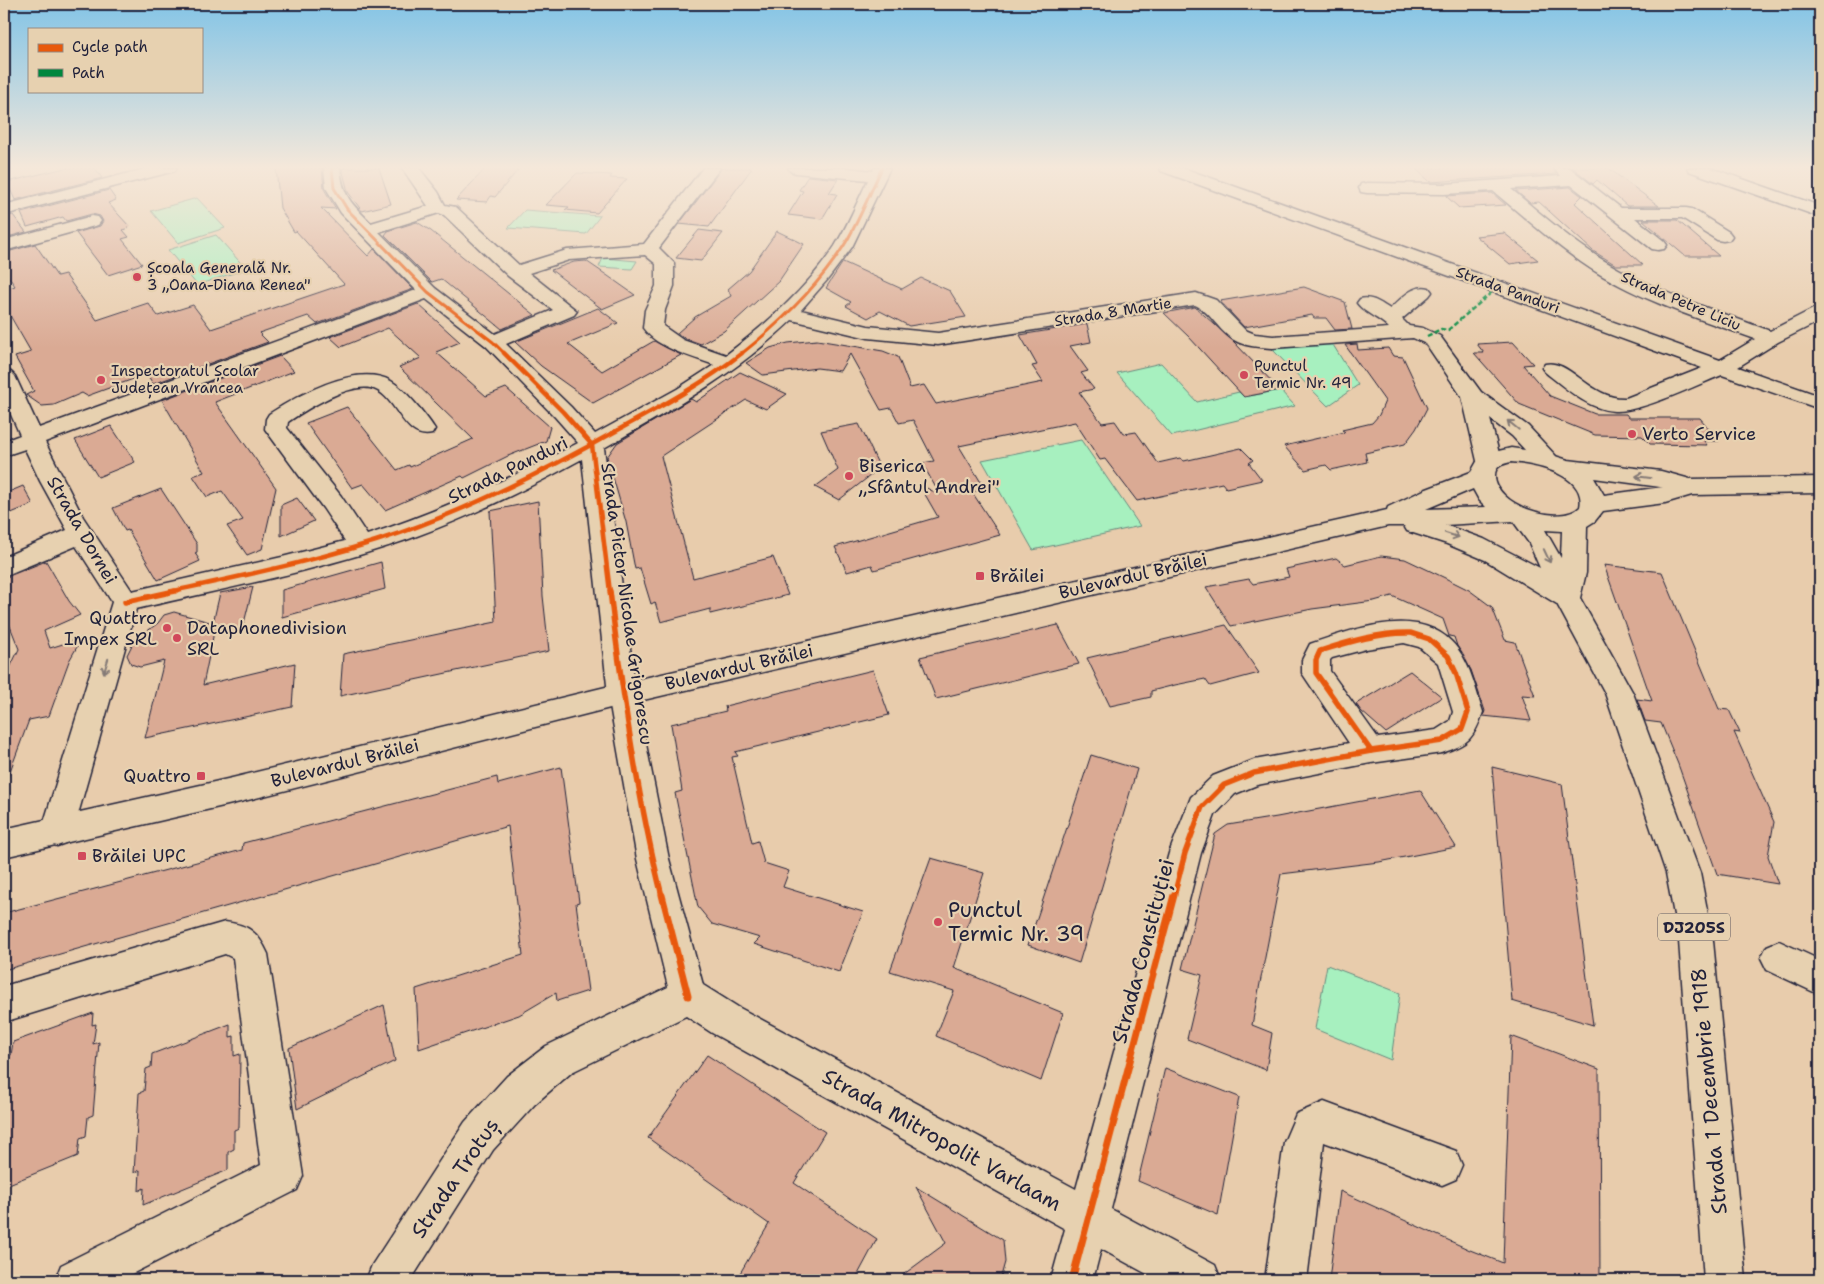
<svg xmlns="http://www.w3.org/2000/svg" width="1824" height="1284" font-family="'Shantell Sans',sans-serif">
	<rect width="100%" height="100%" fill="#e8ccac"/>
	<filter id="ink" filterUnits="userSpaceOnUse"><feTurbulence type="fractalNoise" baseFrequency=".02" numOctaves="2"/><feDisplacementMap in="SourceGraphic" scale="10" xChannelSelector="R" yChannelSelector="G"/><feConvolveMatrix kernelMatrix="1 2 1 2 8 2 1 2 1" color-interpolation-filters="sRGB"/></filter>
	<g filter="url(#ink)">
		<!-- green -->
		<g fill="#a7f0bf" stroke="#64897d">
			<polygon points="197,198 225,228 178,243 151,211"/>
			<polygon points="525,210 600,216 586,234 508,228"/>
			<polygon points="216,235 246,269 197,285 168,250"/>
			<polygon points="603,258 604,258 637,261 632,269 599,267"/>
			<polygon points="1330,340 1358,385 1328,406 1269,346"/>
			<polygon points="1161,363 1197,402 1239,392 1244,397 1280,390 1295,406 1172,436 1117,373"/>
			<polygon points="1081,440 1140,526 1033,550 982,460"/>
			<polygon points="1327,965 1400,993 1391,1060 1315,1029"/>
		</g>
		<!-- building -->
		<g fill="#daaa94" stroke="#22223b">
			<polygon points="65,168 95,168 102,178 15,200 7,182"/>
			<polygon points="276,168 322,168 324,189 336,209 321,208 368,256 374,249 413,289 317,324 308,316 259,333 268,342 153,384 147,374 87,396 82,393 54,405 42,406 26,395 34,391 15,357 31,352 4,305 4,290 15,286 4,270 4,253 35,244 57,276 65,274 97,320 148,303 158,316 193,305 211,329 344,284 296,231 294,232 280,208"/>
			<polygon points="342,168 379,168 391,204 362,211 348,192"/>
			<polygon points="486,168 518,170 495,197 491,196 487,202 456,200"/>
			<polygon points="722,168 752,168 709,227 679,224"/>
			<polygon points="1415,168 1552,168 1556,174 1430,182"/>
			<polygon points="1573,168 1608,168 1659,206 1627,206 1597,180 1593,184"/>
			<polygon points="577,173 612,175 610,178 627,179 597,213 565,210 569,207 546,205"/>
			<polygon points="808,176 838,179 829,193 837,194 822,219 788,215 803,191 799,190"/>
			<polygon points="1570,187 1582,196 1575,203 1643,265 1616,265 1593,251 1539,202 1530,203 1516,191"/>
			<polygon points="109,190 116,200 108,203 130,227 123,230 129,237 122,239 142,264 108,275 76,233 100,226 103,221 100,216 92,214 66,221 63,217 27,227 21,213"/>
			<polygon points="1492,193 1506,205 1459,208 1446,196"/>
			<polygon points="13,215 26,232 4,238 4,217"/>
			<polygon points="1643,220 1677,220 1719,256 1685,256"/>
			<polygon points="417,222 431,231 535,315 502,329 441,279 432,282 385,235 388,231"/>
			<polygon points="699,230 723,233 701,261 676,258"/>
			<polygon points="777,231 804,244 779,281 724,331 701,344 684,338 677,333 695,317 731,296 728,289 749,271"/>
			<polygon points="1504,233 1538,260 1510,264 1476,236"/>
			<polygon points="586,261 608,276 635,295 602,309 551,270 574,262"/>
			<polygon points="843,262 902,289 921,278 950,291 966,317 909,326 880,311 868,318 846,306 851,302 826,288"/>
			<polygon points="1304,287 1345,302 1352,329 1335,330 1326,318 1314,318 1312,315 1244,327 1220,301"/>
			<polygon points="418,304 460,342 436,352 486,396 506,388 550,427 546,441 508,456 464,478 462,476 385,510 363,484 352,488 306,423 347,407 397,470 409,465 410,467 473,439 399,367 421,358 388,328 341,347 330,337"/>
			<polygon points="1195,307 1234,342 1280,390 1244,397 1189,337 1164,313"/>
			<polygon points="598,308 618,323 568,344 602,371 654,341 681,355 593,403 541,366 515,342"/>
			<polygon points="1087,324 1091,342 1070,346 1088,371 1081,373 1094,389 1079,392 1102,423 1115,421 1124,434 1136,432 1158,463 1180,458 1184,461 1241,448 1253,460 1249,463 1262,480 1226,488 1222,483 1137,501 1105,459 1100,460 1075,422 959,446 985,489 972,492 1000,535 874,570 872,565 847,572 835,547 938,517 919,484 940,495 922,463 934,461 913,420 899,423 891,408 881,410 850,354 840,371 817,368 763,375 746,363 770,348 788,343 817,340 883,351 898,357 910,388 924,385 936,404 1043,382 1032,366 1037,365 1020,335"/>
			<polygon points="1513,342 1533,364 1523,365 1550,396 1595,414 1626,414 1629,418 1700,418 1719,441 1704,441 1707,445 1650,444 1642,436 1595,435 1519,404 1474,353 1484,353 1477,344"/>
			<polygon points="1357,344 1358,350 1388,348 1393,356 1403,357 1427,408 1416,429 1405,444 1365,453 1367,462 1331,470 1326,465 1305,470 1284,446 1345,432 1342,430 1372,423 1379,415 1385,401 1345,345"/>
			<polygon points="280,356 294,371 215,402 276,488 262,549 247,555 227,526 243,520 222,491 207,497 193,476 204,472 162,400"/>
			<polygon points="740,372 787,394 766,409 746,400 661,456 693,578 773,557 788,595 710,614 710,609 661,622 655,602 651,604 640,568 635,569 626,522 607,457 617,443 691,399 696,402"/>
			<polygon points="859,424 880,468 839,500 815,487 838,470 821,431"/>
			<polygon points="111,426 135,462 98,477 75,440"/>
			<polygon points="23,486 33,504 4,516 4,494"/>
			<polygon points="161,489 197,544 197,552 195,553 200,561 158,580 128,530 125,531 113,508"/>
			<polygon points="297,498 314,521 281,536 281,505"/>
			<polygon points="538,501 543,596 549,651 340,696 343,654 496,622 490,511"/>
			<polygon points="1381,556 1405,559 1443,577 1469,590 1492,607 1505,640 1515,642 1535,696 1522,695 1531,721 1483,716 1485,711 1471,670 1457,646 1454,637 1449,636 1443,619 1392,596 1374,601 1312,609 1231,626 1206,587 1249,579 1253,584 1289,577 1286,569 1336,558 1345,565"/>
			<polygon points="46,561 69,601 80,615 44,631 50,648 82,638 69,661 49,716 29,720 6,782 4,782 4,680 19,649 4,611 4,578"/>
			<polygon points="381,562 385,589 282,617 282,590"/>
			<polygon points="1604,565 1662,572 1719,709 1729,710 1740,733 1734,732 1774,822 1768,856 1778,884 1717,874 1678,764 1661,723 1645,721 1637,699 1652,701"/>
			<polygon points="253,587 243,627 214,632 203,685 295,663 292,707 145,738 164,661 140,667 131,664 127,655 134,641 158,623 164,615 174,612 213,623 220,593"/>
			<polygon points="1058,625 1079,664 936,699 920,657"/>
			<polygon points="1226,625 1259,673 1210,686 1205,679 1175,685 1151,691 1151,697 1110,706 1087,658"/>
			<polygon points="873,670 889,715 735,752 738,756 732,757 752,843 758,841 764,863 789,871 783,887 863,912 839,972 754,944 760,938 712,924 698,907 675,793 682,791 671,724 726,711 725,706"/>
			<polygon points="1410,671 1442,697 1386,733 1361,711 1356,704"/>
			<polygon points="1091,755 1137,769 1079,963 1028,945"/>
			<polygon points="561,767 579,902 576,903 588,991 557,1001 556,993 519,1015 419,1049 416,989 523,955 508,826 4,970 4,913 242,850 243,843 497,777 498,784"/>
			<polygon points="1492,767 1562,784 1593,1025 1512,1001"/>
			<polygon points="1420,790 1456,847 1379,862 1281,874 1252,1025 1272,1033 1266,1070 1187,1039 1202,975 1182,969 1215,834 1228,825 1277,817"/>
			<polygon points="931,858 984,873 954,968 1063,1013 1041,1081 936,1036 954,991 890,971"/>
			<polygon points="384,1005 395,1061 297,1109 289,1048"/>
			<polygon points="93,1013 92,1025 96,1024 93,1044 99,1042 93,1115 88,1117 86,1136 80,1138 78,1156 4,1186 4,1068 6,1056 11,1055 13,1042"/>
			<polygon points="230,1024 230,1037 234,1036 234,1056 240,1054 239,1128 234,1130 234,1149 228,1152 228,1170 143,1205 144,1188 139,1191 140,1170 134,1173 139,1093 144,1091 146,1069 151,1067 152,1054"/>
			<polygon points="1511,1036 1599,1069 1600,1280 1329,1280 1340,1191 1470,1250 1503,1263"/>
			<polygon points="707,1055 825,1132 794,1183 877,1239 855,1280 736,1280 769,1224 648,1138"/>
			<polygon points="1165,1068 1239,1097 1218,1215 1138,1181"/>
			<polygon points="916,1187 1003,1240 1005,1262 1000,1280 896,1280 946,1243"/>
		</g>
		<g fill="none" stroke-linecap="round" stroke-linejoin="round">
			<defs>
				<g id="minor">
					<polygon points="149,168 177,168 175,171 4,215 4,205"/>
					<path d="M324,168H340C343,197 351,203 371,223L428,206L402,168H419L438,192L445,205L456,207L519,265L567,250L644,244L703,168H720L659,248L674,263V286L665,310L663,326L683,340L726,355C766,324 807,289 835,246C848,225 857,202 868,180L796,173L790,171L788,168H848L873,171L874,168H890L852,247L828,279L801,310L868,326L938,333L1196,293L1216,300L1245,330L1255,334L1273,336L1389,328C1380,318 1365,314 1357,303L1360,299C1372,296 1380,303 1390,309C1401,299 1413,284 1429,288L1432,292L1429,296L1402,319L1409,326L1423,328L1440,336L1481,392L1528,426L1555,455L1559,460L1555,465L1547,467L1539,465L1512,436L1490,419L1501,461L1497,466L1489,468L1481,466L1477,461L1462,397L1426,344L1413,338L1273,348C1260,347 1245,347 1234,340C1218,331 1212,313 1195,305L938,345L868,338L792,320C733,376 674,408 604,448L636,694L669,859L703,985L738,1007L1076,1189L1169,853L1191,797L1213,776L1254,760L1349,743L1302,673V660L1310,644C1354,629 1423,603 1457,648C1471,666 1476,691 1483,712C1474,738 1469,744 1442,753L1371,763L1257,785L1235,794L1215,815L1201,853L1111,1209L1215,1265L1221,1280H1158L1101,1249L1093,1280H1051L1065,1229L712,1033L686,1016L572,1072L535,1104L493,1150L411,1280H366L372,1265L465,1122L507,1076L546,1046L668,987L637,859L608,694L582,459C526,490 469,517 409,539C321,570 228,588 136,609L73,832L68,842L57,846L46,842L41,832L112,602L76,546L4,576V557L67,530L40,481L25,449L4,456V441L20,435L4,399V370L11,372L15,376L39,428L416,290L341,213L326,188ZM439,213L444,215L508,276L553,310L495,334L435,288L379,232ZM645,255L656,264V286L645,310L643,328C658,349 691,356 714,365L677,389L595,434L571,407L506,344L574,315L577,311L529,273L569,260ZM426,299L486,346L555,417L578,443C510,479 440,511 367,535L341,496L287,428L288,422C307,409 347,384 370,388C397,393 402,441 432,434L435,429C426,415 405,389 391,381C356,362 299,395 269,414L266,419L265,429L323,508L345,541L282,557L132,591L83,517L45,442ZM1404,643L1419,647L1438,663L1453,712L1450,721L1436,730L1378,738L1330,671V660L1332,658L1366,649Z"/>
					<path d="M1159,168H1183L1720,360L1755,339C1703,320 1648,303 1601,275C1561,251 1528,220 1493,191L1444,194L1367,193L1361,192L1359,188L1361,184L1367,183L1444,184L1560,176L1554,168H1570L1621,208H1686L1692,209L1729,232L1732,236L1729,240L1723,241L1717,240L1682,218H1635L1664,241L1667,245L1664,249L1658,250L1652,249L1571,185L1511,189C1545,217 1577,246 1615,267C1663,295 1718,311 1770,331L1813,309L1820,307V321L1778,342L1738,367L1820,396V409L1722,375C1696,385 1640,413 1614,411C1589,410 1564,387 1545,372L1542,368L1545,364C1569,358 1591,400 1626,398L1702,368L1161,171Z"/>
					<polygon points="1687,168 1711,168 1820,206 1820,217 1689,171"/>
					<polygon points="92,216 98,217 101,221 98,225 4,251 4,240"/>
					<path d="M225,922C249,925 258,932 268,954L303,1176L297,1190L120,1280H55L61,1265L261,1165L233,958L225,954L4,1022V986Z"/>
					<polygon points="1779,941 1820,960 1820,995 1767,970 1761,958 1767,946"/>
					<polygon points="1324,1102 1456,1151 1462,1165 1456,1179 1442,1185 1324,1142 1307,1280 1265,1280 1284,1142 1296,1114"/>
				</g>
				<path id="major" d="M1511,448L1545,453L1568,460L1661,471L1690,479L1820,477V493L1692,495L1665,503L1603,511L1595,521L1587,526L1586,573L1580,598L1633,693L1700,873L1713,941L1746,1280H1704L1679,941L1666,873L1605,693L1557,604L1485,560L1447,544L1407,531L1404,526H1388L622,705L232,804L4,857V829L232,778L622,683L1387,510L1388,507L1424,490L1471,472L1479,458L1486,454ZM1511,462C1534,464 1587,474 1580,507C1560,527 1493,505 1495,475C1495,466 1503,464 1511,462ZM1594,478L1660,487H1663L1604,495ZM1473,489L1479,500L1486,507L1426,509ZM1513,521L1529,543L1540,568L1484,539L1445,525ZM1545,530L1562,531L1561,558Z"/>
			</defs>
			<!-- minor casing -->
			<use href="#minor" stroke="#22223b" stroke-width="3"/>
			<!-- major casing -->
			<use href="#major" stroke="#22223b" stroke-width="3"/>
			<!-- minor -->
			<use href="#minor" fill="#e7d1b0" fill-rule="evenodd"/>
			<!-- major -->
			<use href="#major" fill="#e7d1b0" fill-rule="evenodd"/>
			<!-- quiet -->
			<polyline stroke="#00873e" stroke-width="2.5" stroke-dasharray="5 2.5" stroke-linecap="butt" points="1427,336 1441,329 1448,330 1498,287"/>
			<defs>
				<g id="cycleway-far3">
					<polyline points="332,168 334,188 347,209 428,292 493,342 506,355"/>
					<path d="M740,355C779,324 816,289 843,247C859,222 869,194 882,168"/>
				</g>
				<g id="cycleway-far2">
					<polyline points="504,353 563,412 592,445 610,592"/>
					<path d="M169,592C247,575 325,559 400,533C476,506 547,470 616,431C660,407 703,384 742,353"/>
				</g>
				<g id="cycleway-far1">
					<path d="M610,591C622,693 637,796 662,896"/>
					<polyline points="125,602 175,591"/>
					<path d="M1411,633L1429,639L1448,656L1456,673L1468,712L1462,729L1442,741L1371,751L1316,673V660L1320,651C1348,642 1381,632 1411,633Z"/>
					<polyline points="1174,896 1185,853 1202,807 1224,785 1254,773 1371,751"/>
				</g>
				<g id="cycleway">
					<polyline points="662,895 688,996"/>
					<polyline points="1072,1280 1174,895"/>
				</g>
			</defs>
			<!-- cycleway-far3 casing -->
			<use href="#cycleway-far3" stroke="#e7d1b0" stroke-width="5"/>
			<!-- cycleway-far2 casing -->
			<use href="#cycleway-far2" stroke="#e7d1b0" stroke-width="7"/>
			<!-- cycleway-far1 casing -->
			<use href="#cycleway-far1" stroke="#e7d1b0" stroke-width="9"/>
			<!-- cycleway casing -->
			<use href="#cycleway" stroke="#e7d1b0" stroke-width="10"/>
			<!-- cycleway-far3 -->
			<use href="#cycleway-far3" stroke="#e8590c" stroke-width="3"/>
			<!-- cycleway-far2 -->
			<use href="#cycleway-far2" stroke="#e8590c" stroke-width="4.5"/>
			<!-- cycleway-far1 -->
			<use href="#cycleway-far1" stroke="#e8590c" stroke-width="5.5"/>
			<!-- cycleway -->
			<use href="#cycleway" stroke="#e8590c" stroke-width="7"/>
		</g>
		<!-- one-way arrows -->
		<defs><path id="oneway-shaft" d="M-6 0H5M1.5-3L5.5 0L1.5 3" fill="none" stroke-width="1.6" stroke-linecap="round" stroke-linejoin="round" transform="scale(1.25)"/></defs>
		<g stroke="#847a76">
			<use href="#oneway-shaft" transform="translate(1513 425) rotate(-141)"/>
			<use href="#oneway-shaft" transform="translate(1643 477) rotate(-173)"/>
			<use href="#oneway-shaft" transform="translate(1452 535) rotate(18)"/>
			<use href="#oneway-shaft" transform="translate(1547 556) rotate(65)"/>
			<use href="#oneway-shaft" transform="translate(106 666) rotate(107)"/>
		</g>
	</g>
	<!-- sky -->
	<linearGradient id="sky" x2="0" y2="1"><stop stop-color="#83c4e6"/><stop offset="0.48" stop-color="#f5e8da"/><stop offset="1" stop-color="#f5e8da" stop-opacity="0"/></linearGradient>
	<rect width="1824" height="348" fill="url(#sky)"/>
	<!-- markers -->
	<g fill="#d1495b" stroke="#e7d1b0" stroke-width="2">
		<circle cx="137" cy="277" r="5"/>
		<circle cx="1244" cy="375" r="5"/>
		<circle cx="101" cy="380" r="5"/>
		<circle cx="1632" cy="434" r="5"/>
		<circle cx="849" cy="476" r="5"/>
		<rect x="975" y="571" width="10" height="10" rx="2.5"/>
		<circle cx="167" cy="628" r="5"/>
		<circle cx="177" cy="638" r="5"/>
		<rect x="196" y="771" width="10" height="10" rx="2.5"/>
		<rect x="77" y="851" width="10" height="10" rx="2.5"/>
		<circle cx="938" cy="922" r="5"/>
	</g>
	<g text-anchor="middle" stroke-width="4.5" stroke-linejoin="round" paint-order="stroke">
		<!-- far-poi labels -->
		<g font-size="15" fill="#22223b" stroke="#e7d1b0" text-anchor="start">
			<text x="147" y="273">Școala Generală Nr.<tspan x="147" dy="17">3 „Oana-Diana Renea"</tspan></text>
			<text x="1254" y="371">Punctul<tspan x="1254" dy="17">Termic Nr. 49</tspan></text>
			<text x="111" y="376">Inspectoratul Școlar<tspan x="111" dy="17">Județean Vrancea</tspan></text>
		</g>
		<!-- far-street labels -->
		<g font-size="15" fill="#22223b" stroke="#e7d1b0">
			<text transform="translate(1508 290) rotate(20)" y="5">Strada Panduri</text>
			<text transform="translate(1681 301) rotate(23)" y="5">Strada Petre Liciu</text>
			<text transform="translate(1113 312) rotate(-9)" y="5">Strada 8 Martie</text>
		</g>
		<!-- shield labels -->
		<rect fill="#e7d1b0" stroke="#5d565e" stroke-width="1" x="1658" y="913.5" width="72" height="27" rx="4"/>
		<g font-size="16" font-weight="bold" fill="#22223b">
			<text x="1694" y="933">DJ205S</text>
		</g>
		<!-- poi labels -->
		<g font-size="18" fill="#22223b" stroke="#e7d1b0" text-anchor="start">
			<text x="1642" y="440">Verto Service</text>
			<text x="859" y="472">Biserica<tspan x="859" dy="21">„Sfântul Andrei"</tspan></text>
			<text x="990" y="582">Brăilei</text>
			<text x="157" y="624" text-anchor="end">Quattro<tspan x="157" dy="21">Impex SRL</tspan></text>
			<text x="187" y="634">Dataphonedivision<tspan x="187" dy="21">SRL</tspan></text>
			<text x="191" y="782" text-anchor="end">Quattro</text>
			<text x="92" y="862">Brăilei UPC</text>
		</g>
		<!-- street labels -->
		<g font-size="18" fill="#22223b" stroke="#e7d1b0">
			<text transform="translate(508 470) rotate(-26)" y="6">Strada Panduri</text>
			<text transform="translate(82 530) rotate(60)" y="6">Strada Dornei</text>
			<text transform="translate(1133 576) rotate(-13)" y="6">Bulevardul Brăilei</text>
			<text transform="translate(627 604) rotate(82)" y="6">Strada Pictor Nicolae Grigorescu</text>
			<text transform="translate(739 667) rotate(-13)" y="6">Bulevardul Brăilei</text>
			<text transform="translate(345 763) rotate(-14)" y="6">Bulevardul Brăilei</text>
		</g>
		<!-- near-poi labels -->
		<g font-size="21" fill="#22223b" stroke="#e7d1b0" text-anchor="start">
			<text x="948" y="917">Punctul<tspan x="948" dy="24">Termic Nr. 39</tspan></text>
		</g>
		<!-- near-street labels -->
		<g font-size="21" fill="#22223b" stroke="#e7d1b0">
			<text transform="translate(1143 951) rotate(-75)" y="7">Strada Constituției</text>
			<text transform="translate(1709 1091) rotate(-95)" y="7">Strada 1 Decembrie 1918</text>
			<text transform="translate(942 1140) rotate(29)" y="7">Strada Mitropolit Varlaam</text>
			<text transform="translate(455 1178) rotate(-56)" y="7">Strada Trotuș</text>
		</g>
	</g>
	<!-- margin -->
	<rect width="1824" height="1284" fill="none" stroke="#e7d1b0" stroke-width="20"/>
	<rect x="10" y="10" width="1804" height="1264" fill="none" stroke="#22223b" stroke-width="2" filter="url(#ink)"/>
	<!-- legend -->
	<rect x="28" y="28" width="175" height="65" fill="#e7d1b0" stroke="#988b81"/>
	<rect x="38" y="44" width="25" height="8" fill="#e8590c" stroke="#988b81"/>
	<text x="72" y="52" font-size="15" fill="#22223b">Cycle path</text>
	<rect x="38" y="69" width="25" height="8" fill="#00873e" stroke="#988b81"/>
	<text x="72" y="78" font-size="15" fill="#22223b">Path</text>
</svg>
